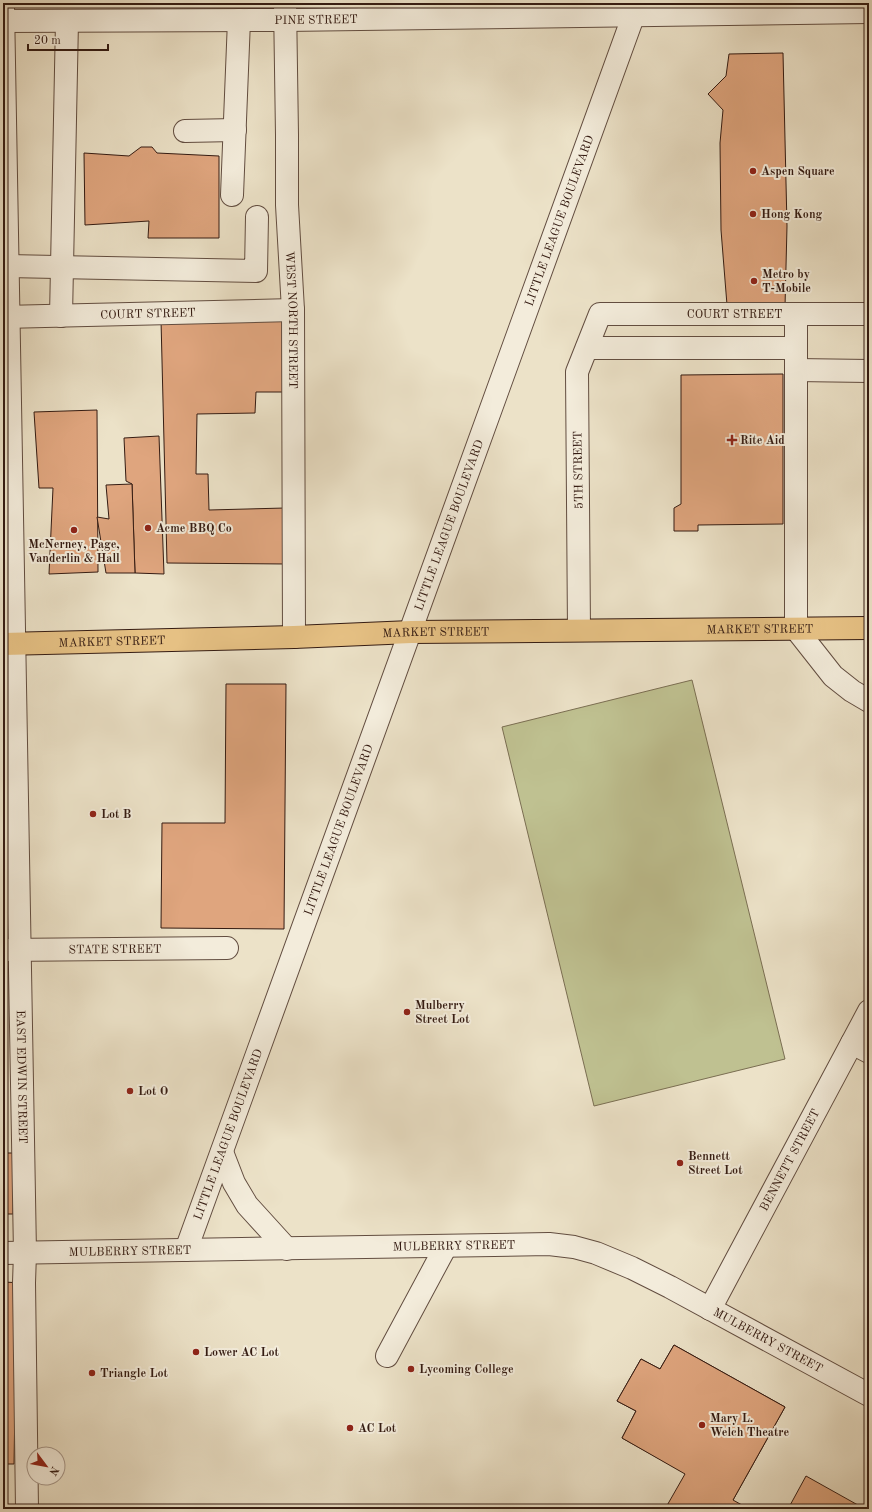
<svg xmlns="http://www.w3.org/2000/svg" width="872" height="1512" font-family="'Old Standard TT',serif">
	<rect width="100%" height="100%" fill="#ece2c8"/>
	<filter id="stains"><feTurbulence type="fractalNoise" baseFrequency=".005" numOctaves="4"/><feColorMatrix values="0 0 0 0 .2 0 0 0 0 .09 0 0 0 0 .02 0 0 0 .5 -.17"/></filter>
	<radialGradient id="worn" r=".72"><stop offset=".6" stop-color="#630" stop-opacity="0"/><stop offset="1" stop-color="#630" stop-opacity=".3"/></radialGradient>
	<!-- green -->
	<polygon fill="#bfc191" stroke="#7a6e52" points="692,680 785,1059 594,1106 502,727"/>
	<!-- building -->
	<g fill="#dfa57e" stroke="#341b12">
		<polygon points="783,53 787,226 785,307 727,305 721,230 720,143 723,110 708,94 726,76 729,54"/>
		<polygon points="141,147 152,147 157,153 219,156 219,238 148,238 149,221 85,225 84,153 129,156"/>
		<polygon points="289,316 286,392 256,392 255,413 197,414 196,474 208,474 209,510 285,508 286,564 167,563 161,320"/>
		<polygon points="783,374 783,524 698,525 698,531 674,531 674,508 681,504 681,375"/>
		<polygon points="97,410 98,572 49,574 53,488 39,488 34,412"/>
		<polygon points="159,436 164,574 135,573 132,484 126,481 124,438"/>
		<polygon points="132,484 135,573 106,573 97,517 109,519 106,485"/>
		<polygon points="226,684 286,684 284,929 161,928 162,823 225,823"/>
		<polygon points="3,1153 14,1153 13,1214 3,1214"/>
		<polygon points="3,1282 24,1283 15,1402 14,1464 3,1464"/>
		<polygon points="674,1345 785,1407 733,1500 622,1438 636,1411 617,1401 641,1359 660,1369"/>
		<polygon points="674,1345 785,1407 733,1500 749,1509 665,1509 685,1474 622,1438 636,1411 617,1401 641,1359 660,1369"/>
		<polygon points="806,1476 865,1509 788,1509"/>
	</g>
	<g fill="none" stroke-linecap="round" stroke-linejoin="round">
		<defs>
			<g id="minor">
				<path id="s1" d="M285,3L287,135V205L293,310L294,637"/>
				<path id="s2" d="M3,6L25,1253L24,1283L27,1509"/>
				<path id="s3" d="M3,21L286,20L869,12"/>
				<polyline points="185,131 235,130"/>
				<polyline points="232,195 239,20"/>
				<polyline points="7,266 256,271 257,217"/>
				<polyline points="796,314 796,629 833,676 852,691 869,701"/>
				<polyline points="61,316 67,21"/>
				<path id="s4" d="M3,317L293,310"/>
				<polyline points="587,348 796,348"/>
				<polyline points="796,370 869,371"/>
				<path id="s5" d="M579,630L577,372L600,314H869"/>
				<path id="s6" d="M3,950L227,948"/>
				<polyline points="852,1043 869,1052"/>
				<polyline points="222,1152 234,1183 247,1205 287,1249"/>
				<path id="s7" d="M186,1250L638,3"/>
				<path id="s8" d="M3,1253L549,1244L574,1247L596,1253L632,1268L670,1287L869,1395"/>
				<path id="s9" d="M710,1309L869,1011"/>
				<polyline points="387,1356 446,1246"/>
			</g>
			<g id="major">
				<path id="s10" d="M3,644L294,637L411,632L869,628"/>
			</g>
		</defs>
		<!-- minor casing -->
		<use href="#minor" stroke="#624d40" stroke-width="24"/>
		<!-- major casing -->
		<use href="#major" stroke="#341b12" stroke-width="24"/>
		<!-- minor -->
		<use href="#minor" stroke="#f3ecdb" stroke-width="22"/>
		<!-- major -->
		<use href="#major" stroke="#e6c184" stroke-width="22"/>
	</g>
	<!-- markers -->
	<g fill="#8f2418" stroke="#f3ecdb" stroke-width="1.5">
		<circle cx="753" cy="171" r="4"/>
		<circle cx="753" cy="214" r="4"/>
		<circle cx="754" cy="281" r="4"/>
		<path d="M730 434h4v4h4v4h-4v4h-4v-4h-4v-4h4z"/>
		<circle cx="148" cy="528" r="4"/>
		<circle cx="74" cy="530" r="4"/>
		<circle cx="93" cy="814" r="4"/>
		<circle cx="407" cy="1012" r="4"/>
		<circle cx="130" cy="1091" r="4"/>
		<circle cx="680" cy="1163" r="4"/>
		<circle cx="196" cy="1352" r="4"/>
		<circle cx="411" cy="1369" r="4"/>
		<circle cx="92" cy="1373" r="4"/>
		<circle cx="702" cy="1425" r="4"/>
		<circle cx="350" cy="1428" r="4"/>
	</g>
	<g text-anchor="middle" stroke-width="4" stroke-linejoin="round" paint-order="stroke">
		<!-- street labels -->
		<g font-size="12" fill="#341b12" stroke="#f3ecdb">
			<text dy="4" stroke="none"><textPath href="#s3" startOffset="313">PINE STREET</textPath></text>
			<text dy="4" stroke="none"><textPath href="#s7" startOffset="1095">LITTLE LEAGUE BOULEVARD</textPath></text>
			<text dy="4" stroke="none"><textPath href="#s4" startOffset="145">COURT STREET</textPath></text>
			<text dy="4" stroke="none"><textPath href="#s5" startOffset="455">COURT STREET</textPath></text>
			<text dy="4" stroke="none"><textPath href="#s1" startOffset="317">WEST NORTH STREET</textPath></text>
			<text transform="translate(578 470) rotate(-91)" y="4">5TH STREET</text>
			<text dy="4" stroke="none"><textPath href="#s7" startOffset="771">LITTLE LEAGUE BOULEVARD</textPath></text>
			<text dy="4" stroke="none"><textPath href="#s10" startOffset="757">MARKET STREET</textPath></text>
			<text dy="4" stroke="none"><textPath href="#s10" startOffset="433">MARKET STREET</textPath></text>
			<text dy="4" stroke="none"><textPath href="#s10" startOffset="109">MARKET STREET</textPath></text>
			<text dy="4" stroke="none"><textPath href="#s7" startOffset="447">LITTLE LEAGUE BOULEVARD</textPath></text>
			<text dy="4" stroke="none"><textPath href="#s6" startOffset="112">STATE STREET</textPath></text>
			<text dy="4" stroke="none"><textPath href="#s2" startOffset="1071">EAST EDWIN STREET</textPath></text>
			<text dy="4" stroke="none"><textPath href="#s7" startOffset="123">LITTLE LEAGUE BOULEVARD</textPath></text>
			<text dy="4" stroke="none"><textPath href="#s9" startOffset="169">BENNETT STREET</textPath></text>
			<text dy="4" stroke="none"><textPath href="#s8" startOffset="451">MULBERRY STREET</textPath></text>
			<text dy="4" stroke="none"><textPath href="#s8" startOffset="127">MULBERRY STREET</textPath></text>
			<text dy="4" stroke="none"><textPath href="#s8" startOffset="787">MULBERRY STREET</textPath></text>
		</g>
		<!-- poi labels -->
		<g font-size="12" font-weight="bold" fill="#341b12" stroke="#f3ecdb" text-anchor="start">
			<text x="761" y="175">Aspen Square</text>
			<text x="761" y="218">Hong Kong</text>
			<text x="762" y="278">Metro by<tspan x="762" dy="14">T-Mobile</tspan></text>
			<text x="740" y="444">Rite Aid</text>
			<text x="156" y="532">Acme BBQ Co</text>
			<text x="74" y="548" text-anchor="middle">McNerney, Page,<tspan x="74" dy="14">Vanderlin &amp; Hall</tspan></text>
			<text x="101" y="818">Lot B</text>
			<text x="415" y="1009">Mulberry<tspan x="415" dy="14">Street Lot</tspan></text>
			<text x="138" y="1095">Lot O</text>
			<text x="688" y="1160">Bennett<tspan x="688" dy="14">Street Lot</tspan></text>
			<text x="204" y="1356">Lower AC Lot</text>
			<text x="419" y="1373">Lycoming College</text>
			<text x="100" y="1377">Triangle Lot</text>
			<text x="710" y="1422">Mary L.<tspan x="710" dy="14">Welch Theatre</tspan></text>
			<text x="358" y="1432">AC Lot</text>
		</g>
	</g>
	<!-- margin -->
	<rect width="872" height="1512" fill="none" stroke="#ece2c8" stroke-width="16"/>
	<rect x="4" y="4" width="864" height="1504" fill="none" stroke="#341b12" stroke-width="2"/>
	<rect x="8" y="8" width="856" height="1496" fill="none" stroke="#341b12"/>
	<!-- north arrow -->
	<g transform="translate(46 1466) rotate(122)"><circle r="19" fill="#f3ecdb" stroke="#a7988b"/>
	<path d="M0-3L7 15L0 10L-7 15Z" fill="#8f2418"/>
	<text y="-6" font-size="11" font-weight="bold" text-anchor="middle" fill="#341b12">N</text>
	</g>
	<!-- scale -->
	<path d="M28 44v6h80v-6" fill="none" stroke="#341b12" stroke-width="2"/>
	<text x="34" y="44" font-size="12" fill="#341b12" stroke="#f3ecdb" stroke-width="3" paint-order="stroke">20 m</text>
	<rect width="100%" height="100%" filter="url(#stains)"/>
	<rect width="100%" height="100%" fill="url(#worn)"/>
</svg>
